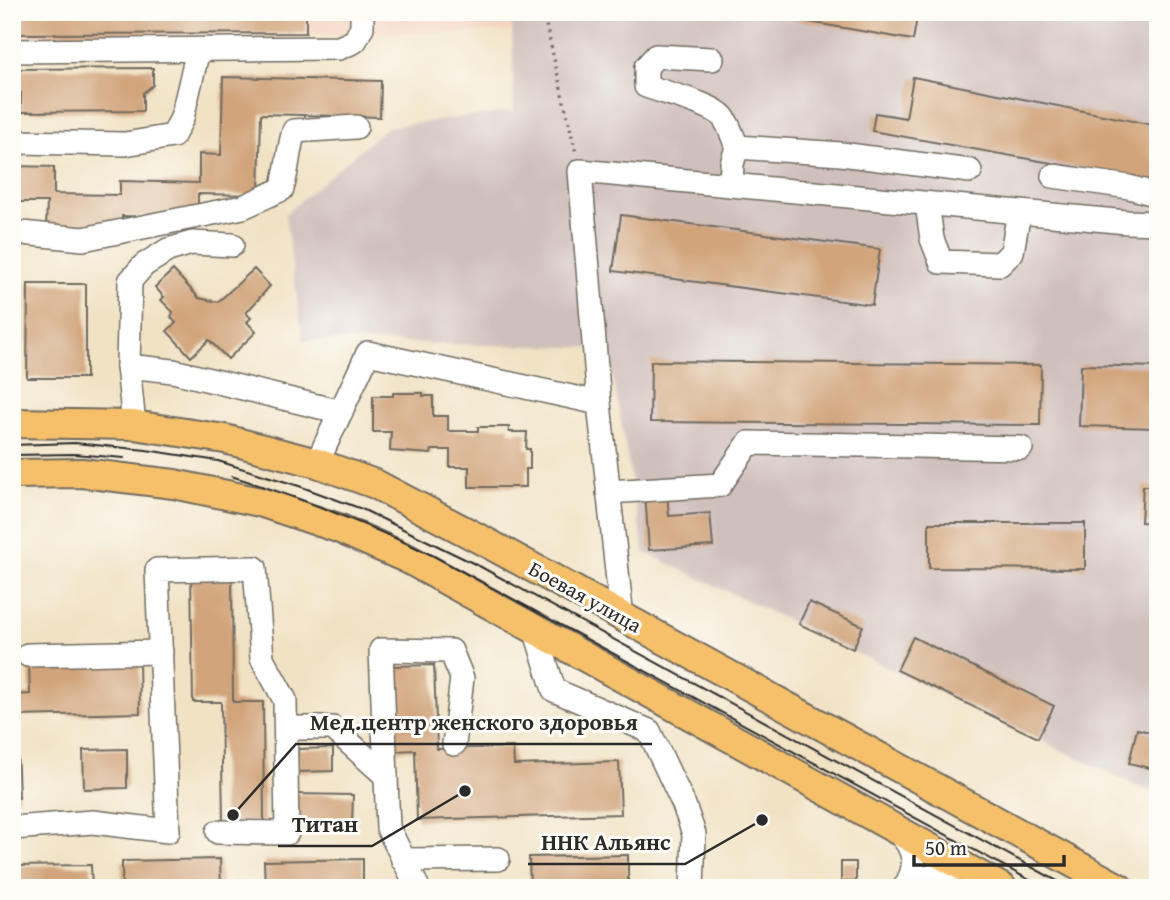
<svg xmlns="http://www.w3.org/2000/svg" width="1170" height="900" font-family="'Gentium Book Plus',serif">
	<rect width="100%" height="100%" fill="#fdfcf7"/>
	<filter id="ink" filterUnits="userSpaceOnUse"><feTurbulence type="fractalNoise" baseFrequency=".0143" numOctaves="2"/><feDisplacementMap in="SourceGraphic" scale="14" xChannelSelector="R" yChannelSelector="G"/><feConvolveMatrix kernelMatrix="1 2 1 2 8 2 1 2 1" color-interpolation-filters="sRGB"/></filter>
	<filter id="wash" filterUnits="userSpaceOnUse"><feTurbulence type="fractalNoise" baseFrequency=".00686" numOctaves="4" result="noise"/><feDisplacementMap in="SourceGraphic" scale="28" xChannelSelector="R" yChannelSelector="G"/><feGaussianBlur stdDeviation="1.57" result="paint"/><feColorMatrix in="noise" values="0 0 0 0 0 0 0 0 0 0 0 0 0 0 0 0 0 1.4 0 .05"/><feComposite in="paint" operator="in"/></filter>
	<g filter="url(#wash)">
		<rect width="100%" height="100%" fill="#f1e2c4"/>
		<!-- built -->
		<polygon fill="#f4d3c0" points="12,12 512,12 512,32 12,38"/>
		<!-- industrial -->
		<polygon fill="#d0c0bc" points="512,12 1158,12 1158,796 644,552 608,348 303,340 285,214 387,127 514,111"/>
		<g id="blocks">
			<!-- building -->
			<g fill="#d1a47c">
				<polygon points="12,12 306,12 306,33 12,34"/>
				<polygon points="753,12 918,12 913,40"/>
				<polygon points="153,68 153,85 143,93 143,111 21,112 21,93 12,86 12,69"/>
				<polygon points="223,77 381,81 380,117 261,114 259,195 198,194 198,218 122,216 122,229 46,227 47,202 12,202 12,166 54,167 54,194 120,195 120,181 199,183 199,154 221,155"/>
				<polygon points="913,77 1158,126 1158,182 872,131 875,113 906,118"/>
				<polygon points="621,215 880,249 872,305 613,271"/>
				<polygon points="254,269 270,286 246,313 251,318 247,322 256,332 228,359 209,340 191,357 167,331 176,323 171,317 173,312 161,300 164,297 155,287 173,270 199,298 218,302"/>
				<polygon points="28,284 86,284 86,378 27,378"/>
				<polygon points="651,361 1041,365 1040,425 650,422"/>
				<polygon points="1081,365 1158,367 1158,428 1079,426"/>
				<polygon points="393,393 423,393 423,396 433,396 433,416 448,416 448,431 478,431 478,427 509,427 509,432 527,432 526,449 530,449 530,469 526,469 526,487 469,487 469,467 450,467 450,450 432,450 431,454 390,451 391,432 373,432 373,396 393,396"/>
				<polygon points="1143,486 1158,486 1158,523 1141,522"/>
				<polygon points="667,492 669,516 710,513 713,546 649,550 645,494"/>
				<polygon points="929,523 1085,523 1085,569 929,568"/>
				<polygon points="232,570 233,702 263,702 264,822 223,822 221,702 193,702 191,571"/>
				<polygon points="809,602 863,626 853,649 799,624"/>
				<polygon points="913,637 1054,706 1038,738 897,670"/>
				<polygon points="139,660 140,713 16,716 19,798 12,798 12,695 30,694 29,663"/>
				<polygon points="434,665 437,749 513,747 514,765 619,762 621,814 417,820 415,750 396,751 393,666"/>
				<polygon points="1137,729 1158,734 1158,770 1129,763"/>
				<polygon points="333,748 333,771 298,772 298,749"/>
				<polygon points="127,749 127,788 84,789 83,750"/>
				<polygon points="294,794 353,795 352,823 293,822"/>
				<polygon points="628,855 628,888 530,888 529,857"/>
				<polygon points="220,859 221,888 122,888 122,861"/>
				<polygon points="363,859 363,888 265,888 264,861"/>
				<rect x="841" y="862" width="15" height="20"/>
				<polygon points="91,865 92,888 12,888 12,866"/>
			</g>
		</g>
	</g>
	<g filter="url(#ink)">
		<use href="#blocks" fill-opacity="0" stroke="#706b61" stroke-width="2"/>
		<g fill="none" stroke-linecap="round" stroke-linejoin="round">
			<defs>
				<g id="minor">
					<polyline points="12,51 339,48 355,41 362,27 362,12"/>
					<path d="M712,59L656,56L646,67V86C664,93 713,104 723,117C729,124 733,138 737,147"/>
					<polyline points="12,138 17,142 125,144 173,136 182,118 198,50"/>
					<polyline points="1053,176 1129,187 1158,195"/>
					<polyline points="731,185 732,164 737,147 841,154 970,171"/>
					<polyline points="927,204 932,239 941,262 1000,264 1012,252 1019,212"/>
					<path d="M12,232L83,239L243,207L282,189C288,169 288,150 294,131L356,127"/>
					<polyline points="128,366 173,371 341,412"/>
					<polyline points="134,425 128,366 130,281 144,265 168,250 192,243 232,245"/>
					<polyline points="317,463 368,353 599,403"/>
					<polyline points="608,492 720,485 749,443 1021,448"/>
					<polyline points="622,618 599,403 580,171 1127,222 1158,223"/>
					<polyline points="535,629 554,690 649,731 684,805 694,834 692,888"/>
					<polyline points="28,655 161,652"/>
					<polyline points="286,728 333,728 386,776"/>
					<polyline points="12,828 93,822 168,831 157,570 255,568 262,658 285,700 287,833 218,832"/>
					<path d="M899,832C915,851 919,866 904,888"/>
					<polyline points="403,860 498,859"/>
					<polyline points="418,888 388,828 381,650 451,651 462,678 454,744"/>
					<path d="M918,888C933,871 945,868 967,869"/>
				</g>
				<g id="major">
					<polyline points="12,423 134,425 225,439 317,463 375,484 493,546 1119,888"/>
					<polyline points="12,474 82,473 174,484 260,502 338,528 408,559 1002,888"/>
				</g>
			</defs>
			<!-- minor casing -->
			<use href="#minor" stroke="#706b61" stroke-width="26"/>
			<!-- major casing -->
			<use href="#major" stroke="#706b61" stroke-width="32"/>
			<!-- path -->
			<polyline stroke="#706b61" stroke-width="3.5" stroke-dasharray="2 5" stroke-linecap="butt" points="543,12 576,153"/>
			<!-- minor -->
			<use href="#minor" stroke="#fff" stroke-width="23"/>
			<!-- major -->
			<use href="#major" stroke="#f6c06b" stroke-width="28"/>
			<!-- tram -->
			<g stroke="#2b2b2b" stroke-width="2">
				<polyline points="12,445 75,443 146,450 218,461 299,486 362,509 481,567 1070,888"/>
				<polyline points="12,455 74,454 124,458"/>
				<path d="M231,476C303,498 366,524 434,556L1044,888"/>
			</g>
		</g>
	</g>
	<g text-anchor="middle" stroke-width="6" stroke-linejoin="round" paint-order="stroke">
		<!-- street labels -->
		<g font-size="21" fill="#2b2b2b" stroke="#fdfcf7">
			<text transform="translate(585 597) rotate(29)" y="7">Боевая улица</text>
		</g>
	</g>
	<!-- callouts -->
	<path fill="none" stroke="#2b2b2b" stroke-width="2.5" d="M233 815L296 744H652M465 791L372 846H278M762 820L685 864H528"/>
	<g fill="#2b2b2b" stroke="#fdfcf7" stroke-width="2.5">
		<circle cx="233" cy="815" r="7"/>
		<circle cx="465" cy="791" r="7"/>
		<circle cx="762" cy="820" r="7"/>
	</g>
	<g font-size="23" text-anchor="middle" font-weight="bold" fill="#2b2b2b" stroke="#fdfcf7" stroke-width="6" stroke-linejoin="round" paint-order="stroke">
		<text x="474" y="730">Мед.центр женского здоровья</text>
		<text x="325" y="832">Титан</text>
		<text x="606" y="850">ННК Альянс</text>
	</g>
	<!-- margin -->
	<rect width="1170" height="900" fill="none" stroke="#fdfcf7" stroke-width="42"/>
	<!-- scale -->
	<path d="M914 855v10h150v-10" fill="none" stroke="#2b2b2b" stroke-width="3.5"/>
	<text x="925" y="855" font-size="21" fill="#2b2b2b" stroke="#fdfcf7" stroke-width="5" paint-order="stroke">50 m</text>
</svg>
